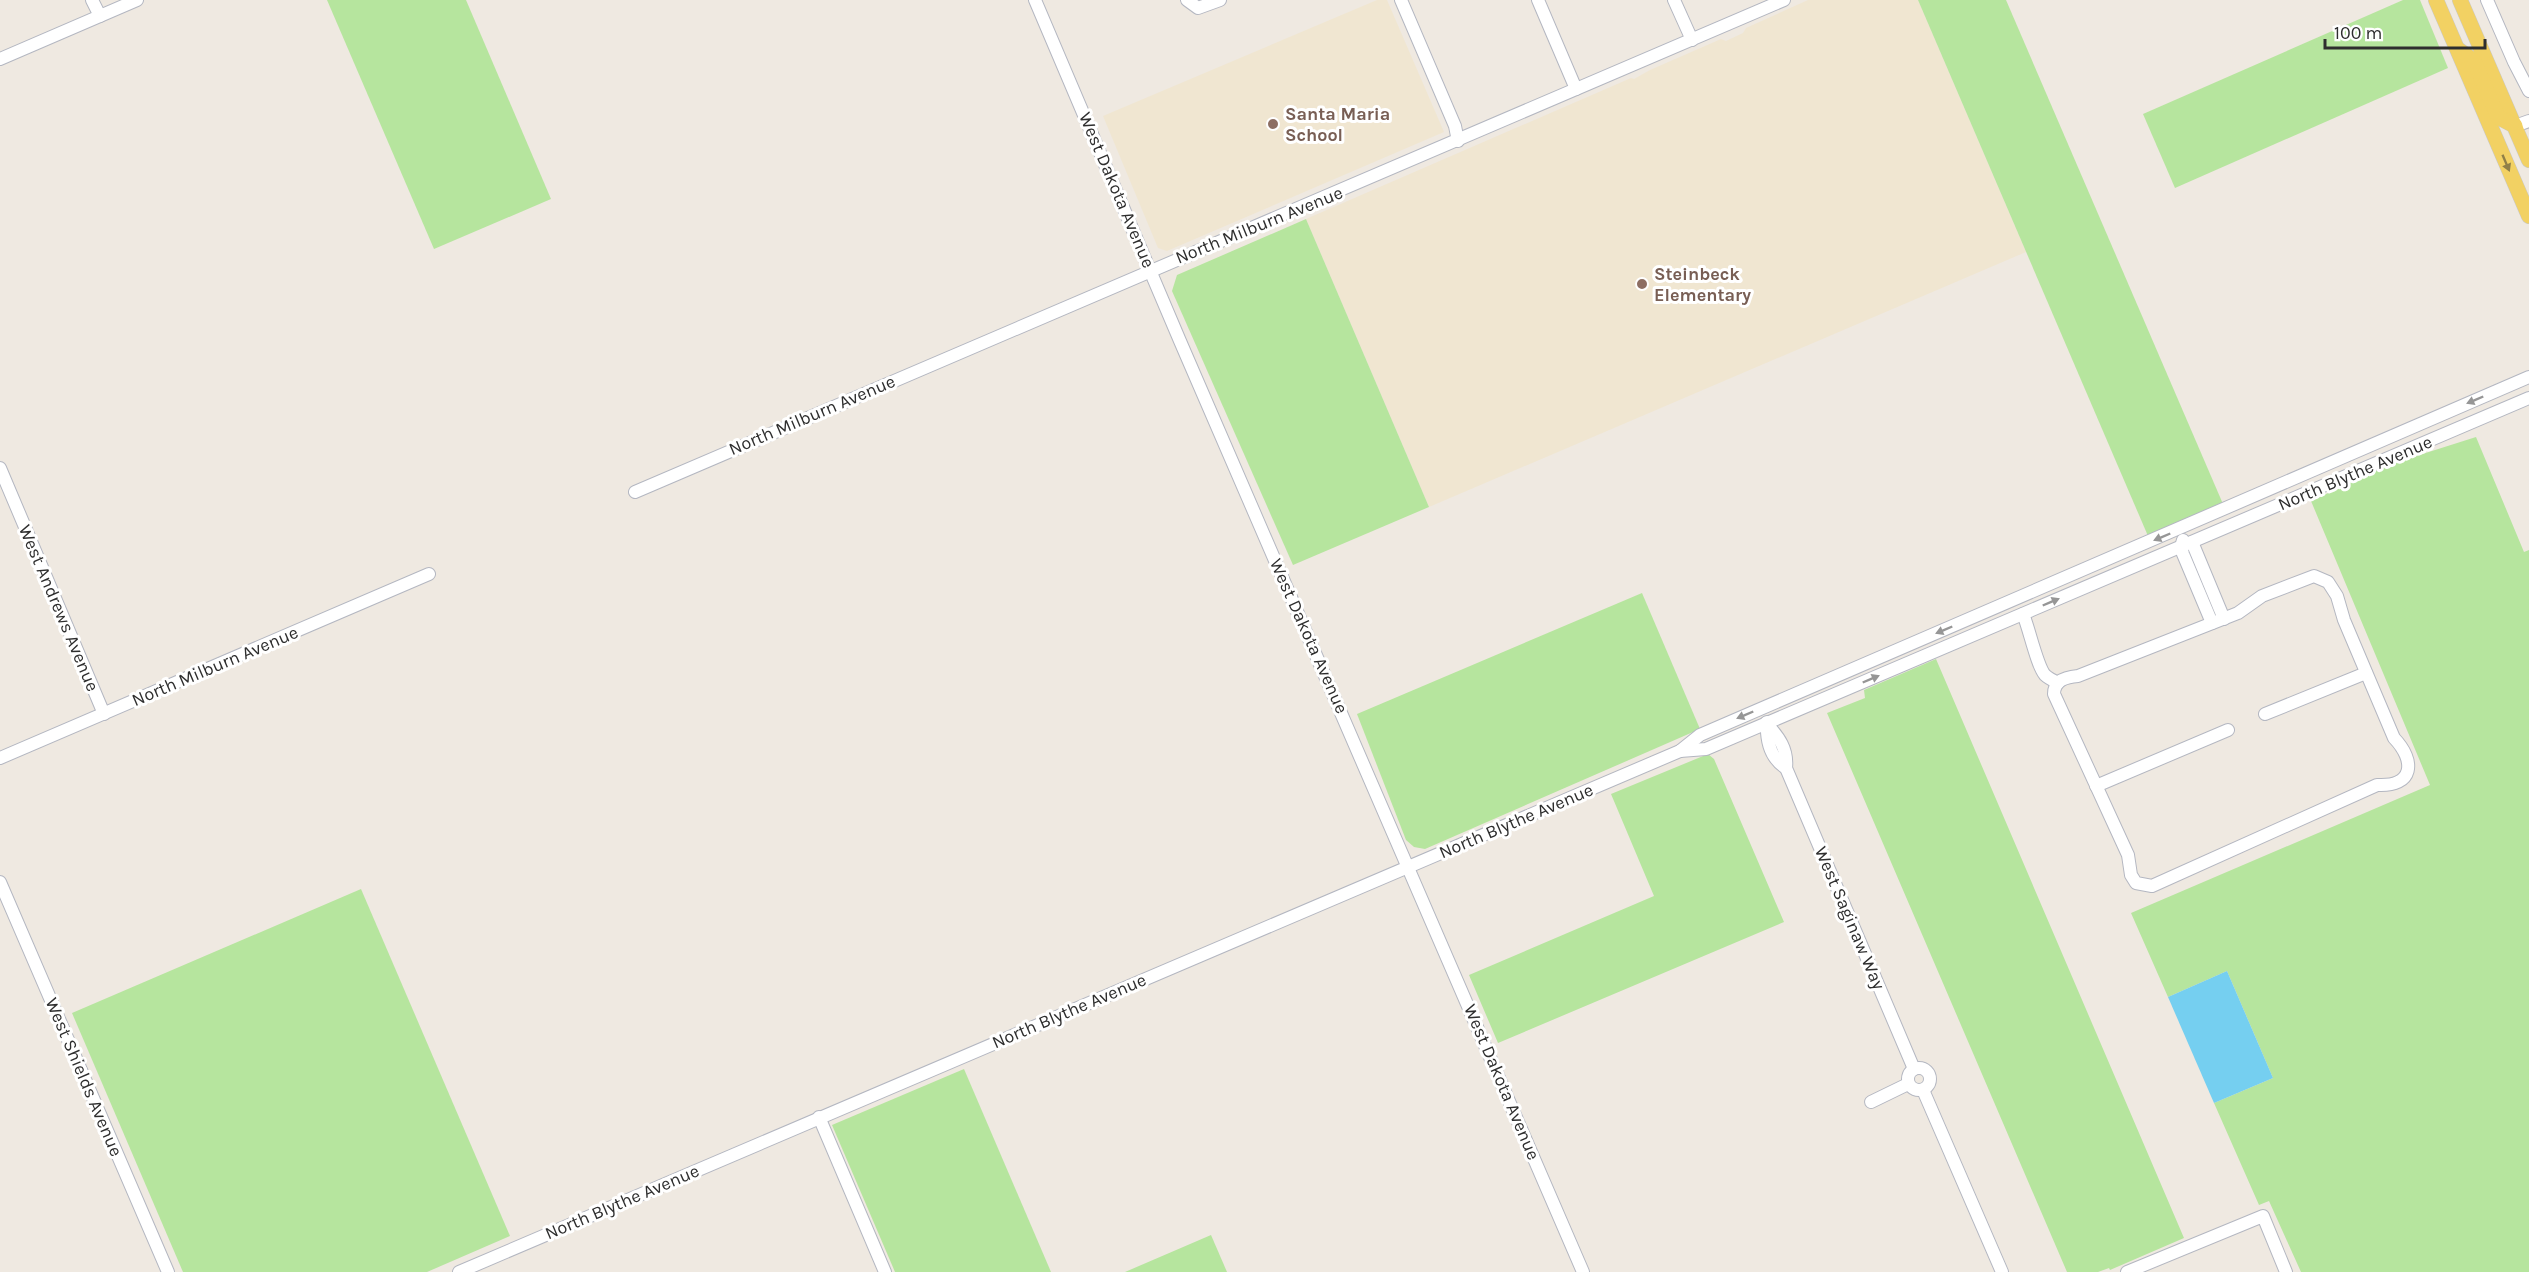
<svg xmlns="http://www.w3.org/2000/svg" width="2529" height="1272" font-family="Karla,sans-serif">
	<rect width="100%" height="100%" fill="#efe9e1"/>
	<!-- education -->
	<g fill="#f0e6d1">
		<polygon points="1377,0 1387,0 1444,132 1167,251 1158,248 1103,116"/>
		<polygon points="1808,0 1918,0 2026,252 1429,507 1306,219 1631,78 1634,79 1650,70 1721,39 1726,41 1743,33 1746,28"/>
	</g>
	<!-- green -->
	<g fill="#b6e59e">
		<polygon points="327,0 466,0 551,199 434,249"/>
		<polygon points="1918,0 2006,0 2223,504 2148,536"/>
		<polygon points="2403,0 2420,0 2448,68 2175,188 2143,114"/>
		<polygon points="1306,219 1429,507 1293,565 1172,291 1177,275"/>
		<polygon points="2476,437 2524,552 2529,550 2529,1272 2301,1272 2269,1201 2259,1205 2214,1103 2273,1078 2227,971 2168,997 2131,913 2430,785 2311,501 2391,464"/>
		<polygon points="1642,593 1700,729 1425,849 1414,847 1406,840 1357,714"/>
		<polygon points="1936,659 2184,1238 2110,1270 2109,1268 2098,1272 2067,1272 1827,713 1865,698 1864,690"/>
		<polygon points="1708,754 1714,759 1784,922 1498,1043 1469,975 1654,896 1611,794"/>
		<polygon points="361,889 510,1236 427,1272 183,1272 72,1013"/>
		<polygon points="964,1069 1051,1272 895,1272 832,1125"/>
		<polygon points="1211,1235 1227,1272 1125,1272"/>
	</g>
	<!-- water -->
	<polygon fill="#75cff0" points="2227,971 2273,1078 2214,1103 2168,997"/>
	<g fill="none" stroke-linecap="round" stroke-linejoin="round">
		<defs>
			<g id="minor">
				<polyline points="92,0 100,16"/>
				<polyline points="1035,0 1180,341 1583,1272"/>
				<polyline points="1187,0 1198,8 1220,0"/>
				<polyline points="1401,0 1455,126 1458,141"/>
				<polyline points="1538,0 1576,89"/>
				<polyline points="1674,0 1692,40"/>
				<polyline points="2487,0 2514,62 2529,91"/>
				<polyline points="0,59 137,0"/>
				<polyline points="2515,126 2529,121"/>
				<polyline points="0,468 104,714"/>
				<polyline points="635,492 1784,0"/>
				<polyline points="2183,540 2181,547 2183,554 2212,623"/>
				<polyline points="2192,542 2224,619"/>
				<path d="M2314,576L2328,582L2337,596L2344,620L2394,738C2416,761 2414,787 2377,785L2152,886L2136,883L2131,875L2128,855L2054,694C2054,680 2066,677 2078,676L2238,613L2262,596Z"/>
				<path d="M2023,614C2029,628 2037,666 2045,675C2048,678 2054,681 2058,683"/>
				<polyline points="2265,714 2366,673"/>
				<path d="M1767,722C1766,741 1770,758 1786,768"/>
				<path d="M1766,723C1779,737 1788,749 1786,768L1914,1069"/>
				<polyline points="1680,751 1706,749 2529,398"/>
				<polyline points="0,758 429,574"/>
				<polyline points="2096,786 2228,730"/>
				<polyline points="0,882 168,1272"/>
				<circle cx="1919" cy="1079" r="11"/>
				<polyline points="1923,1090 2002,1272"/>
				<polyline points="1871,1102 1908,1084"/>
				<polyline points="819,1117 885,1272"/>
				<polyline points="459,1272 1680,751 1700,735 2529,377"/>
				<polyline points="2127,1272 2263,1216 2286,1272"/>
			</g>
			<g id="major">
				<polyline points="2436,0 2529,216"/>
				<polyline points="2460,0 2529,160"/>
				<polyline points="2459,50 2474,61 2498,117 2515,126"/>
			</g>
		</defs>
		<!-- minor casing -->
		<use href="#minor" stroke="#b4b7c1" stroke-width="14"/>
		<!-- major casing -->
		<use href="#major" stroke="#c9c9c9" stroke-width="16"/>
		<!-- minor -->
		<use href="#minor" stroke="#fff" stroke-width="12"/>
		<!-- major -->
		<use href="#major" stroke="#f2d163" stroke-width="15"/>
	</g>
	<!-- one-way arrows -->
	<defs><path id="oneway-solid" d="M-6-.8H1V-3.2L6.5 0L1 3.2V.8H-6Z" transform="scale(1.5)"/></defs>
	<use fill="#908048" href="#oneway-solid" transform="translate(2506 163) rotate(67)"/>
	<g fill="#969696">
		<use href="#oneway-solid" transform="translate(2475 400) rotate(157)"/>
		<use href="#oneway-solid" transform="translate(2162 537) rotate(157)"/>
		<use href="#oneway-solid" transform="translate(2051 602) rotate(-23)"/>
		<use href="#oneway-solid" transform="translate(1944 630) rotate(157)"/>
		<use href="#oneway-solid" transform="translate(1871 679) rotate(-23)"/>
		<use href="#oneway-solid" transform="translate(1745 715) rotate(157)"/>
	</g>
	<!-- markers -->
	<g fill="#8d6e63" stroke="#fff" stroke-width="2">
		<circle cx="1273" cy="124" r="6"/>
		<circle cx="1642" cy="284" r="6"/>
	</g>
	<g text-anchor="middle" stroke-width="6" stroke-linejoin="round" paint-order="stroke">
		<!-- education labels -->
		<g font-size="18" font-weight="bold" fill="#785e54" stroke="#fff" text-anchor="start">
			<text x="1285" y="120">Santa Maria<tspan x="1285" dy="21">School</tspan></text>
			<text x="1654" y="280">Steinbeck<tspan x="1654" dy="21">Elementary</tspan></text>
		</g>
		<!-- street labels -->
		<g font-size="18" fill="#2e2e2e" stroke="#fff">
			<text transform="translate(1117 190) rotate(67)" y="6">West Dakota Avenue</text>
			<text transform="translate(1259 225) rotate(-22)" y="6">North Milburn Avenue</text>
			<text transform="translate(812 415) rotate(-23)" y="6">North Milburn Avenue</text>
			<text transform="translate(2355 473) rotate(-23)" y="6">North Blythe Avenue</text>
			<text transform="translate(59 608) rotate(67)" y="6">West Andrews Avenue</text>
			<text transform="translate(1309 636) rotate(66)" y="6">West Dakota Avenue</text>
			<text transform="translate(215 666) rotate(-23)" y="6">North Milburn Avenue</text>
			<text transform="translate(1516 821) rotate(-23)" y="6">North Blythe Avenue</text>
			<text transform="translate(1850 918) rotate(67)" y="6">West Saginaw Way</text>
			<text transform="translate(1069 1011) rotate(-23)" y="6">North Blythe Avenue</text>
			<text transform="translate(84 1077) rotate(67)" y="6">West Shields Avenue</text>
			<text transform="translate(1502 1082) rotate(67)" y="6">West Dakota Avenue</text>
			<text transform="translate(622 1202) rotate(-23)" y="6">North Blythe Avenue</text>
		</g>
	</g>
	<!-- scale -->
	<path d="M2325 39v9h160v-9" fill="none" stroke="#2e2e2e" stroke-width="3"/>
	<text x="2334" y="39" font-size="18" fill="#2e2e2e" stroke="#ffffff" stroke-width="4.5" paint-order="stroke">100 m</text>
</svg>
